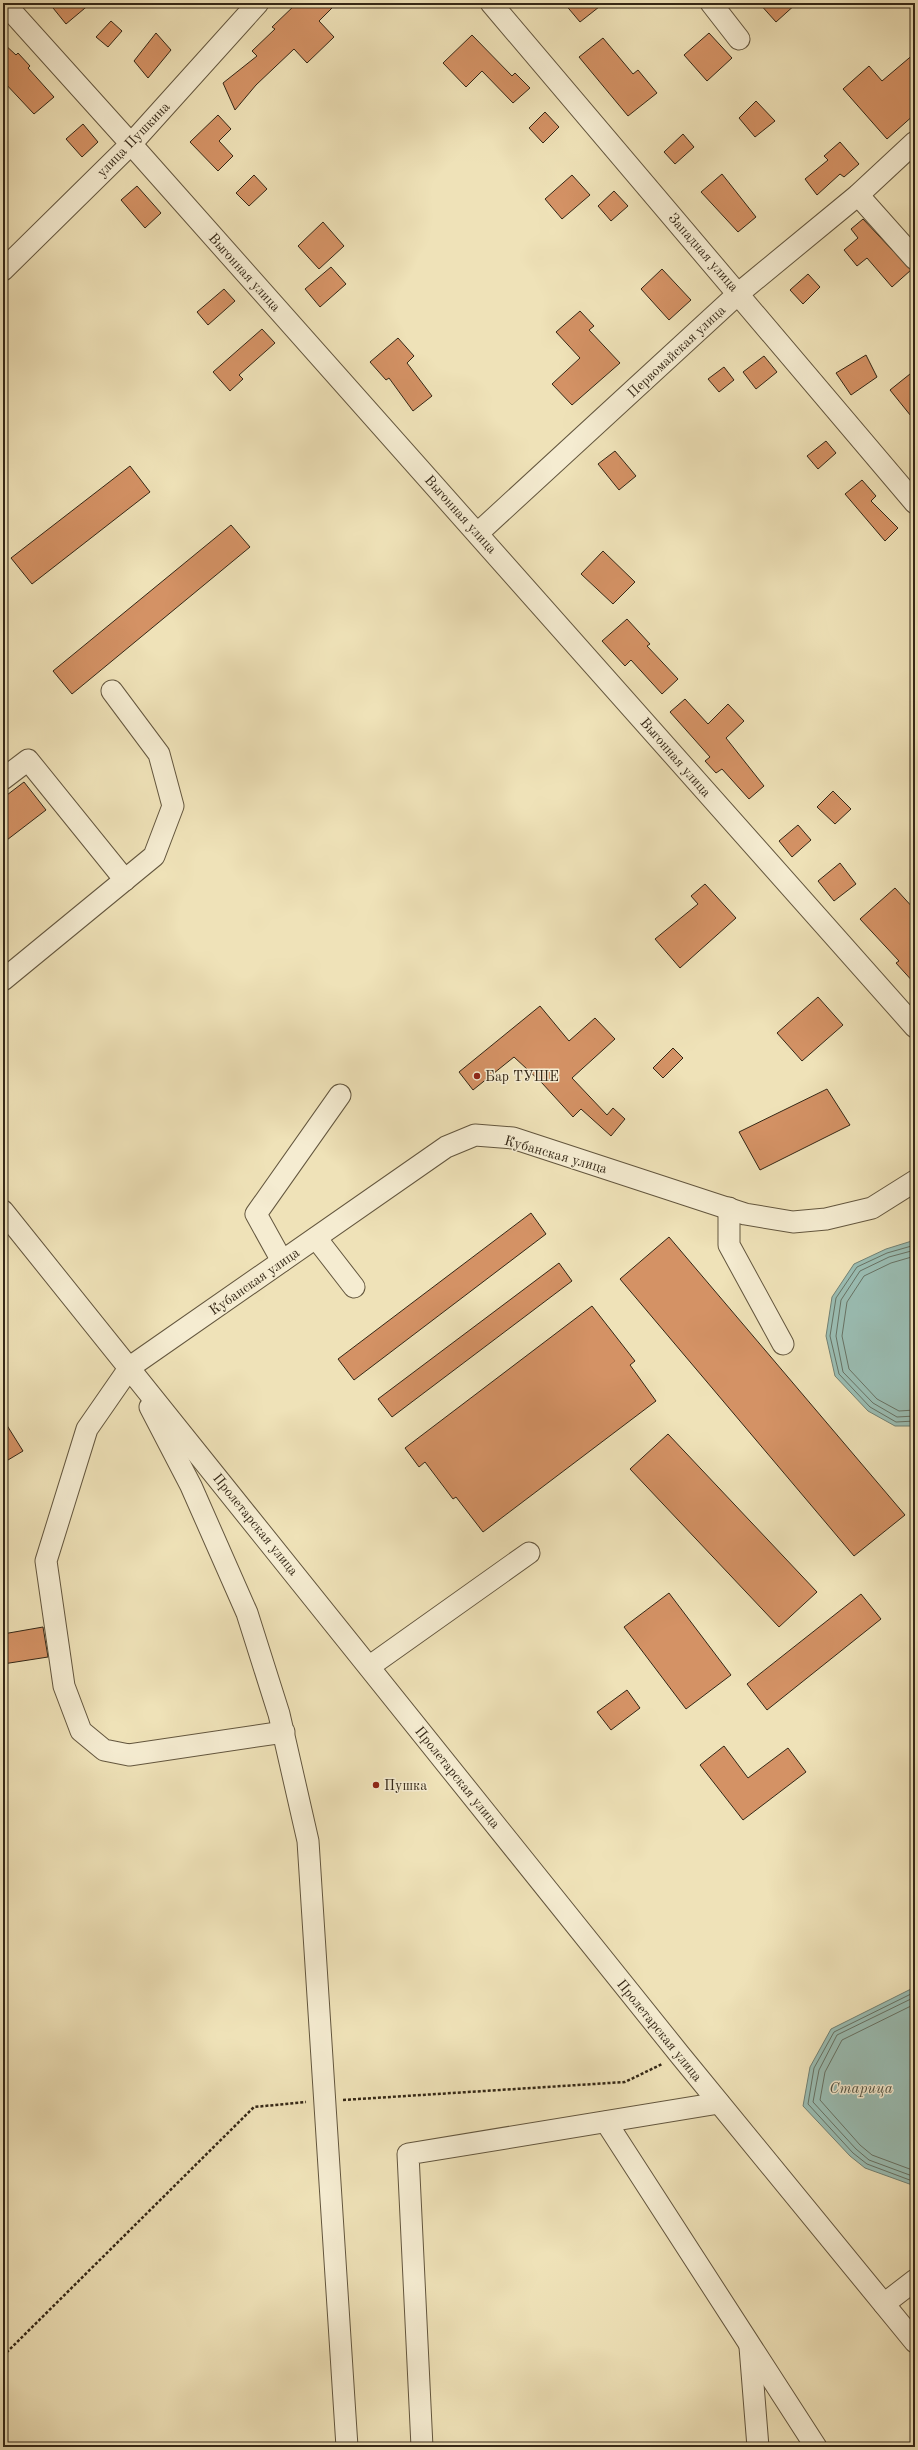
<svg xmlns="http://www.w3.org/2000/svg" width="918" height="2450" font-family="'Old Standard TT',serif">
	<rect width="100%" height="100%" fill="#efe2b8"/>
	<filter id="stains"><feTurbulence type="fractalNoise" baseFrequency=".005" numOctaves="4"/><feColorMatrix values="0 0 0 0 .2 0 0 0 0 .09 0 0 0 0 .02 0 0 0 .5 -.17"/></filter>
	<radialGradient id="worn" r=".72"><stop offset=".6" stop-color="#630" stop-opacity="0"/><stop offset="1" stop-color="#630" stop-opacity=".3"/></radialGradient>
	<!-- water -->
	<g fill="#9abdb3" stroke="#718174">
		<polygon points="915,1240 915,1423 912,1426 895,1426 868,1411 835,1376 826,1336 832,1297 854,1264 886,1249"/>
		<polygon points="915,1987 915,2186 865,2168 850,2156 803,2106 810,2067 831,2029"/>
	</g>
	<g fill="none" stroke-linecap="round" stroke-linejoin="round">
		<!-- shore -->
		<g stroke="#677264" stroke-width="1">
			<polyline points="915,1245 887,1253 857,1267 836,1298 830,1336 839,1374 870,1407 896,1422 915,1421"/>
			<polyline points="915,1250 889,1257 860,1271 841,1300 836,1336 843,1372 873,1403 897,1417 915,1416"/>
			<polyline points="915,1256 891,1263 864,1276 847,1302 842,1336 849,1369 877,1399 899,1411 915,1410"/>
			<polyline points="915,1992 834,2032 814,2068 808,2104 853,2153 867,2164 915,2182"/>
			<polyline points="915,1997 837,2035 819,2070 813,2102 856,2149 869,2160 915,2177"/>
			<polyline points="915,2004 842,2040 825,2072 820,2100 860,2145 872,2155 915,2171"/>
		</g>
	</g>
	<!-- building -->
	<g fill="#d49265" stroke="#342716">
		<polygon points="49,3 91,3 66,24"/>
		<polygon points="297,3 337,3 319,21 334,37 307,63 294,49 256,85 235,110 223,83 257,56 252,51 275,29 272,27"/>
		<polygon points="564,3 604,3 580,22"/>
		<polygon points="759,3 797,3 776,22"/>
		<polygon points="111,21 122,31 108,47 96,37"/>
		<polygon points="156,33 171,50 148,78 134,61"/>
		<polygon points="709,33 732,58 707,81 684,55"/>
		<polygon points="472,35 512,76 515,73 530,88 513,103 482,71 466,87 443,63"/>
		<polygon points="603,38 633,74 638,70 657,93 628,116 579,57"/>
		<polygon points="3,43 16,55 18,53 30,66 28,68 54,97 34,114 3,81"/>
		<polygon points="915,53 915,114 887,139 843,89 869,66 882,81"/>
		<polygon points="756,101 775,121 755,137 739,118"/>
		<polygon points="545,112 559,127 543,143 529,128"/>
		<polygon points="218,115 231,129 219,141 233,156 218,171 190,142"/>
		<polygon points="83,124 98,142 82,157 66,139"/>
		<polygon points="683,134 694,147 675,164 664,152"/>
		<polygon points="840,142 859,164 844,177 840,174 817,195 805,179 828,160 824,156"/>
		<polygon points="722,174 756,217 738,232 701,192"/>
		<polygon points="254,175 267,189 249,206 236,193"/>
		<polygon points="572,175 590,195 562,219 545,199"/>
		<polygon points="137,186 161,213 145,228 121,200"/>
		<polygon points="614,191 628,206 611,221 598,206"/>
		<polygon points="863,219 911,270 892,287 867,258 857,266 844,250 858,238 851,229"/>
		<polygon points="323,222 344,246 319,269 298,246"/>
		<polygon points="331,267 346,284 320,307 305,289"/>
		<polygon points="662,269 691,300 669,320 641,289"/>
		<polygon points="808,274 820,287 803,304 790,290"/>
		<polygon points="224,289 235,301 208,325 197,312"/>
		<polygon points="580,311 594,326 589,330 620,363 572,405 552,384 580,358 556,332"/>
		<polygon points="262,329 275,343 239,375 243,379 230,391 213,372"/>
		<polygon points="398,338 414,356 407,363 432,396 413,411 389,378 386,380 370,362"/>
		<polygon points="866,355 877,377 851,395 836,373"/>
		<polygon points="764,356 777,372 756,389 743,372"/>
		<polygon points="724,367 734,380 719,392 708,379"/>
		<polygon points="915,370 915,421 890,390"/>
		<polygon points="826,441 836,453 818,469 807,456"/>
		<polygon points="615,451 636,476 619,490 598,464"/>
		<polygon points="130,466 150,492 32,584 11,558"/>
		<polygon points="862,480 876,496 871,501 898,528 885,541 845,494"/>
		<polygon points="231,525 250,547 72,694 53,671"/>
		<polygon points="603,551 635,582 613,604 581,574"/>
		<polygon points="627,619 650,644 647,646 678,679 662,694 631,660 625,666 602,641"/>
		<polygon points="685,699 708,724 728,704 744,721 726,738 764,786 749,799 722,769 716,773 705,761 710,757 670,712"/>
		<polygon points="24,782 46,810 3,843 3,798"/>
		<polygon points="833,791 851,809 835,824 817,807"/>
		<polygon points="798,825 811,840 792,857 779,841"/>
		<polygon points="840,863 856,884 834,901 818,881"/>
		<polygon points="705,884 736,918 680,968 655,939 698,904 691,896"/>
		<polygon points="895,888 915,910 915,984 896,963 899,961 860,919"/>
		<polygon points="818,997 843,1025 802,1061 777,1033"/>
		<polygon points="540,1006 569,1041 595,1018 615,1039 572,1078 607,1115 613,1108 625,1119 611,1136 581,1109 573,1117 542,1083 514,1057 473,1090 459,1072"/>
		<polygon points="673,1048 683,1058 663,1078 653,1068"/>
		<polygon points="827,1089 850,1125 760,1170 739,1132"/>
		<polygon points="531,1213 546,1234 354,1380 338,1359"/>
		<polygon points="669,1237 905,1515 854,1556 620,1279"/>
		<polygon points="559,1263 572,1281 392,1417 378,1399"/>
		<polygon points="592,1306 635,1361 630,1365 656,1401 483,1532 456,1497 453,1499 425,1462 419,1467 405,1448"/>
		<polygon points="3,1419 23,1451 3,1463"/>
		<polygon points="668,1434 817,1592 779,1627 630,1469"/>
		<polygon points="669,1593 731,1675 686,1709 624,1627"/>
		<polygon points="861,1594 881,1619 767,1710 747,1684"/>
		<polygon points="43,1627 48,1657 3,1664 3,1634"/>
		<polygon points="627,1690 640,1708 611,1730 597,1712"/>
		<polygon points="724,1746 748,1778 788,1748 806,1772 743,1820 700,1765"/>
	</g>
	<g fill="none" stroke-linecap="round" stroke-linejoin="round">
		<defs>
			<g id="minor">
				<polyline points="4,3 131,144 915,1027"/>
				<polyline points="491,3 915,503"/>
				<polyline points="711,3 739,39"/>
				<polyline points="858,195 915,259"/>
				<polyline points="3,270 131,144 258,3"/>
				<polyline points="478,533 739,293 858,195 915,142"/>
				<polyline points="3,779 28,760 125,880"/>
				<polyline points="3,980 154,856 173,806 159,754 112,691"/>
				<polyline points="729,1208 729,1245 783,1344"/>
				<polyline points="3,1211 680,2055 915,2342"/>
				<polyline points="316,1238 354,1287"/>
				<polyline points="282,1261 256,1214 340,1095"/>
				<polyline points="150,1407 191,1486 247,1613 279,1714 308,1841 347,2447"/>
				<polyline points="370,1666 529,1553"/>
				<polyline points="284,1732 129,1755 104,1750 81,1731 64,1686 46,1561 87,1429 130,1367 446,1147 475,1135 513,1138 745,1214 793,1222 826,1219 872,1208 915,1181"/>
				<polyline points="606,2122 816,2447"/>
				<polyline points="884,2304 915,2280"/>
				<polyline points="750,2347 758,2447"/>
				<polyline points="422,2447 408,2154 719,2103"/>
			</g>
		</defs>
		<!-- minor casing -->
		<use href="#minor" stroke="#63563e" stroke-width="23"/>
		<!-- path -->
		<g stroke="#342716" stroke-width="2.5" stroke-dasharray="3 2" stroke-linecap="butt">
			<polyline points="343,2100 625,2082 662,2064"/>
			<polyline points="3,2356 254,2107 306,2102"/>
		</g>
		<!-- minor -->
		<use href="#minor" stroke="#f5ecd1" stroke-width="21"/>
	</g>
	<!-- markers -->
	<g fill="#8f2418" stroke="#f5ecd1" stroke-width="1.5">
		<circle cx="477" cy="1076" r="4"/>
		<circle cx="376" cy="1785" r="4"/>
	</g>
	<g text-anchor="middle" stroke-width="3" stroke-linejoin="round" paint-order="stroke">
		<!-- street labels -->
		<g font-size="14" fill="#342716" stroke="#f5ecd1">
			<text transform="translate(133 139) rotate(-46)" y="5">улица Пушкина</text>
			<text transform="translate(704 252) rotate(49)" y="5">Западная улица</text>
			<text transform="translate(245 272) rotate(48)" y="5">Выгонная улица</text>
			<text transform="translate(676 351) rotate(-43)" y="5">Первомайская улица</text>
			<text transform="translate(461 514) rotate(48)" y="5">Выгонная улица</text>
			<text transform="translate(676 757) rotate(49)" y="5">Выгонная улица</text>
			<text transform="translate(556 1154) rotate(16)" y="5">Кубанская улица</text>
			<text transform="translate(254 1281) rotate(-35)" y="5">Кубанская улица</text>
			<text transform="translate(256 1524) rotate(51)" y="5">Пролетарская улица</text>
			<text transform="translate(458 1777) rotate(51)" y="5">Пролетарская улица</text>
			<text transform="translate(660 2030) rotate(51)" y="5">Пролетарская улица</text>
		</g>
		<!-- poi labels -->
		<g font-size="14" fill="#342716" stroke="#f5ecd1" text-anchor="start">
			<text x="485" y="1081">Бар ТУШЕ</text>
			<text x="384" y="1790">Пушка</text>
		</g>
		<!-- water labels -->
		<g font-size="15" font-style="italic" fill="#535445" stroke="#f5ecd1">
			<text x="861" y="2093">Старица</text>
		</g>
	</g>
	<!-- margin -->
	<rect width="918" height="2450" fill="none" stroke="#efe2b8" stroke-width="16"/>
	<rect x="4" y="4" width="910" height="2442" fill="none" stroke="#342716" stroke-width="2"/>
	<rect x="8" y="8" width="902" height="2434" fill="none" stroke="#342716"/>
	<rect width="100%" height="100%" filter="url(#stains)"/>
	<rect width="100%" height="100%" fill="url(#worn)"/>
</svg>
